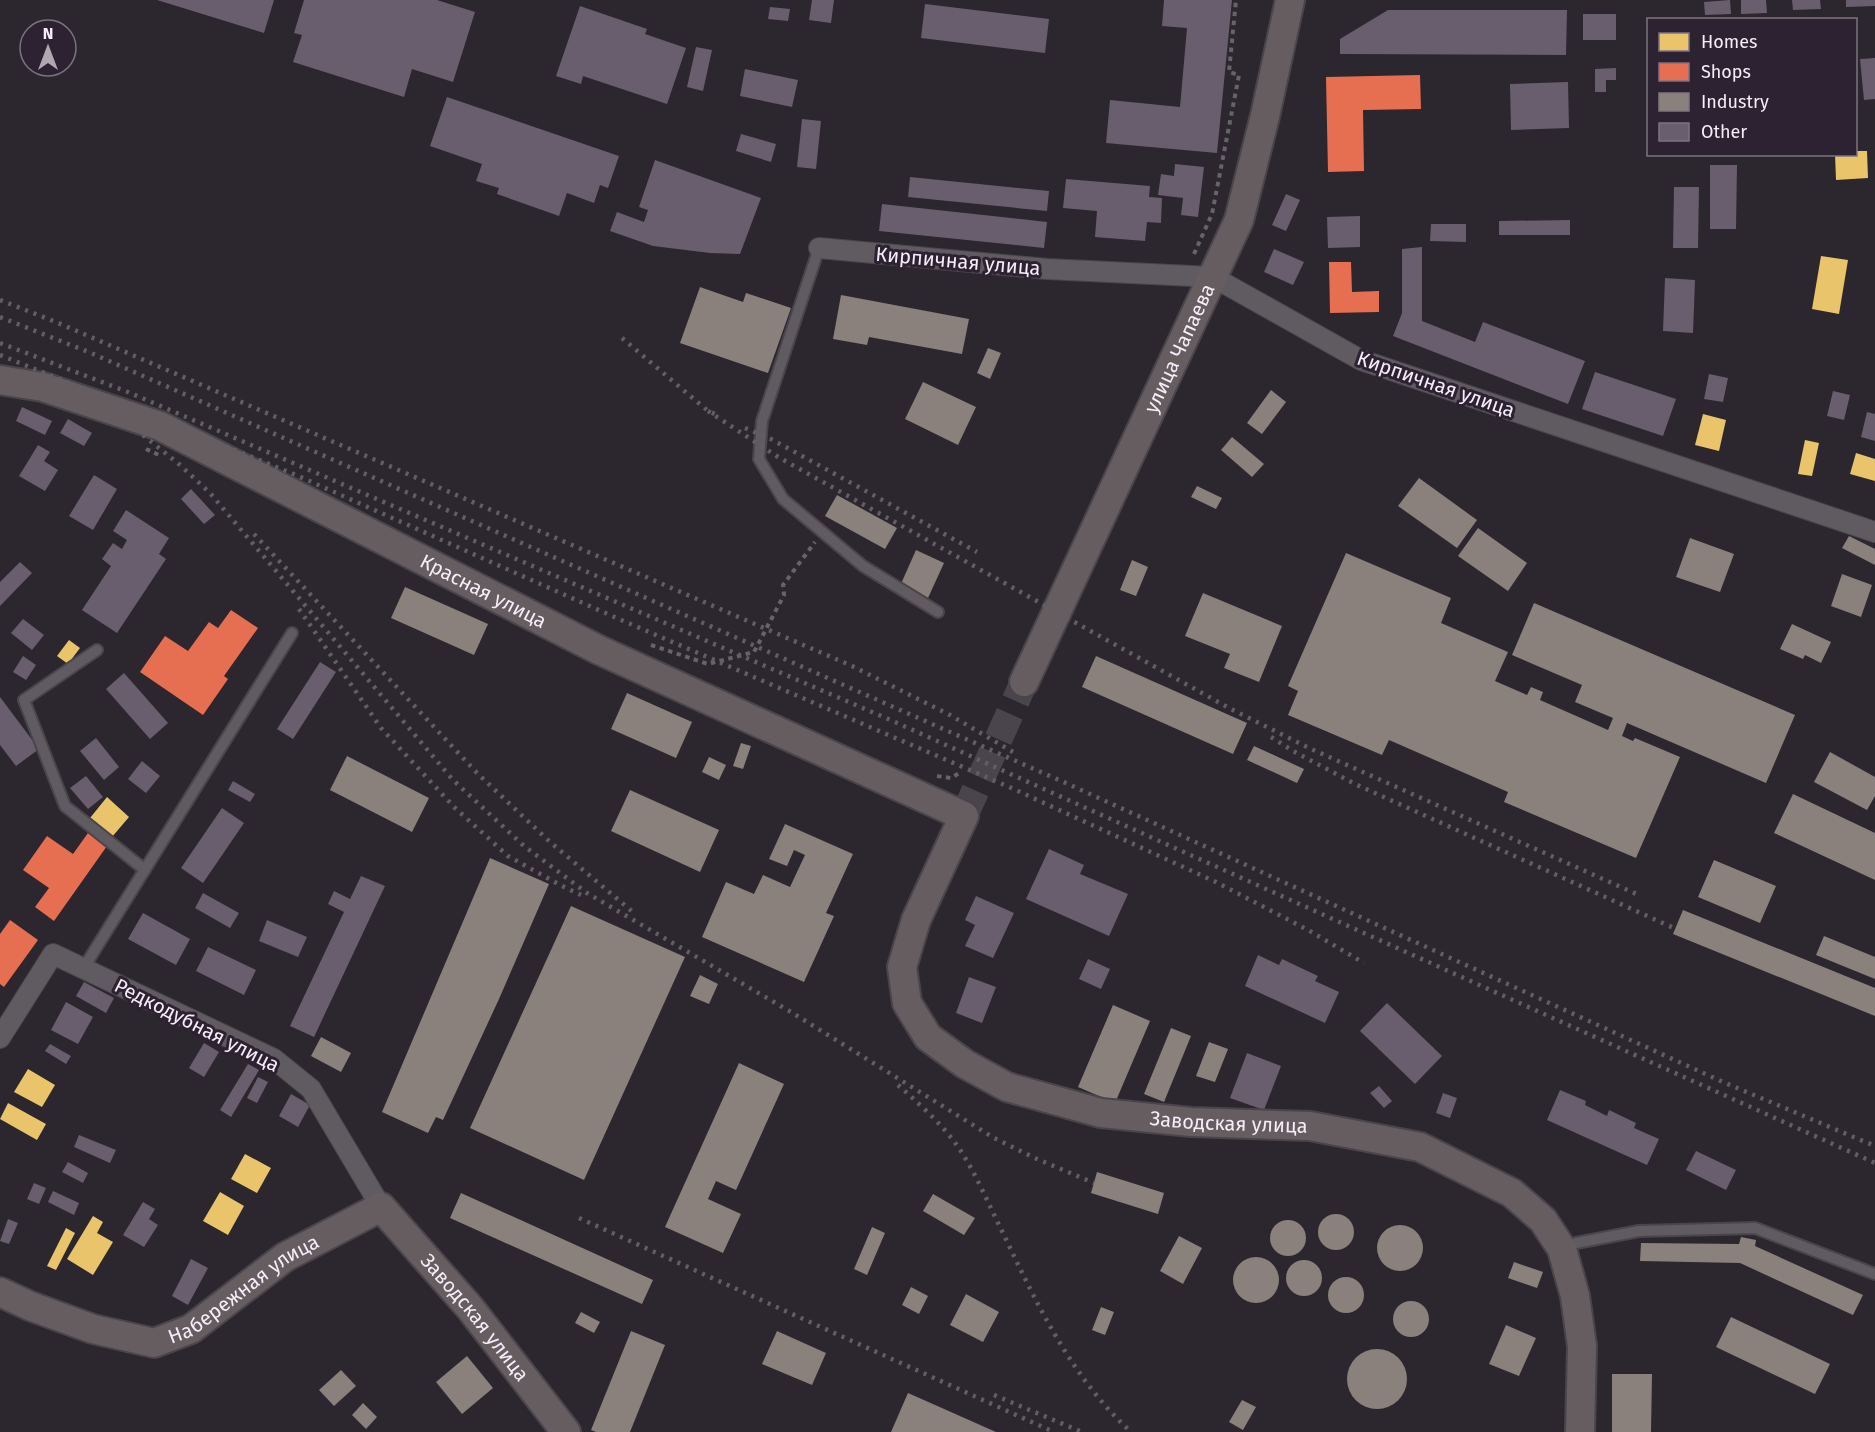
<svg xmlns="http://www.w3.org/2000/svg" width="1875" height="1432" font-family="'Fira Sans',sans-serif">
	<rect width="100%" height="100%" fill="#2c262e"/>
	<!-- homes -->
	<g fill="#e9c46a">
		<polygon points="1856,151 1867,151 1868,178 1836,180 1835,154 1856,154"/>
		<polygon points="1821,256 1848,260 1839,314 1812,309"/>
		<polygon points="1703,414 1726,420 1719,451 1695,445"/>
		<polygon points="1805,440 1819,443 1812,476 1798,474"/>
		<polygon points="1856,453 1875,459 1875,481 1850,474"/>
		<polygon points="69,640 80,648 68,664 57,656"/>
		<polygon points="107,797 129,817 112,837 90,818"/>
		<polygon points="28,1069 55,1085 42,1107 14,1092"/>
		<polygon points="8,1103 46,1124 37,1140 0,1119"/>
		<polygon points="245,1154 271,1168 257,1193 231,1179"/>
		<polygon points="220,1192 244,1206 228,1235 203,1221"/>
		<polygon points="93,1216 103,1222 97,1233 113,1242 93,1275 67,1259"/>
		<polygon points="66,1228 75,1233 56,1270 47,1266"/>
	</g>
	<!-- shops -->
	<g fill="#e76f51">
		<polygon points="1420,75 1421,109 1363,110 1364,171 1328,172 1326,77"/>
		<polygon points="1329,262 1351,262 1352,292 1379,291 1379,312 1330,313"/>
		<polygon points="231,610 258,628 224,676 228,679 203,715 140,672 165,636 188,651 209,622 218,628"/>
		<polygon points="88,833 107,846 54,921 35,907 49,888 23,870 47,836 73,854"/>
		<polygon points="10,920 38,940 4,987 0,984 0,934"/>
	</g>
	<!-- industry -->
	<g fill="#8a817c">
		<polygon points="700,287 743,302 746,293 791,308 768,373 680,343"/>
		<polygon points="841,295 969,319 962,354 869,337 867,345 833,339"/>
		<polygon points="988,348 1001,353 990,379 977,373"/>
		<polygon points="923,382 976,407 958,445 905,419"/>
		<polygon points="1271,390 1286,402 1262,434 1247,423"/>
		<polygon points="1232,437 1264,464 1252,477 1221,450"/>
		<polygon points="1419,478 1477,520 1457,548 1398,506"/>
		<polygon points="1197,486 1222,498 1216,509 1191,497"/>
		<polygon points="837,495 897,528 885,549 825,516"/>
		<polygon points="1478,528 1527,563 1508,591 1458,556"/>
		<polygon points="1849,536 1875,549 1875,565 1842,548"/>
		<polygon points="1690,538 1734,554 1720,592 1676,577"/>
		<polygon points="916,550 944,563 928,598 900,586"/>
		<polygon points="1346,553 1451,598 1441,623 1508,652 1495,681 1527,695 1531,687 1543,692 1540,700 1608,730 1613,718 1575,702 1582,685 1512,655 1534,603 1795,715 1766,783 1627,723 1622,736 1633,741 1635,738 1680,757 1636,858 1504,802 1508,792 1389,740 1382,755 1288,715 1298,691 1288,686"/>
		<polygon points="1132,560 1148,567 1136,596 1120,590"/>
		<polygon points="1842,574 1872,585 1861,617 1831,606"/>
		<polygon points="405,587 488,624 474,655 391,618"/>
		<polygon points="1203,593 1282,626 1259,682 1224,668 1230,654 1185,636"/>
		<polygon points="1792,624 1831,642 1821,663 1805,655 1803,659 1780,649"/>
		<polygon points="1096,656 1247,723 1233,754 1082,687"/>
		<polygon points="627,693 692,722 676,758 611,729"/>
		<polygon points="741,743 751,746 743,769 733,766"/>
		<polygon points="1254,746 1304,769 1297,783 1247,760"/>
		<polygon points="1830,752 1875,777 1875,796 1867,810 1814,782"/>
		<polygon points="347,756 429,798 412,832 330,790"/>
		<polygon points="709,757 726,765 719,780 702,772"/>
		<polygon points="630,790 719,830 700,872 611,831"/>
		<polygon points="1793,794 1875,833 1875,880 1774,833"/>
		<polygon points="785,824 853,854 826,913 834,916 804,982 702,937 726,882 754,894 763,875 790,887 805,855 794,850 787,866 769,859"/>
		<polygon points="490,858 549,884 499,999 443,1120 436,1117 428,1133 382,1112"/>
		<polygon points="1714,860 1776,886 1760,923 1698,897"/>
		<polygon points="571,906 685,957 584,1180 470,1128"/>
		<polygon points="1683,910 1875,988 1875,1016 1673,934"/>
		<polygon points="1824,936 1875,957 1875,979 1816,955"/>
		<polygon points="700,975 718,984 709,1004 690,996"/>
		<polygon points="1113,1005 1150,1021 1115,1103 1078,1087"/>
		<polygon points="1171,1028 1191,1036 1164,1102 1144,1094"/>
		<polygon points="321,1037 351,1053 341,1072 311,1056"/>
		<polygon points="1209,1042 1228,1049 1215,1082 1196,1076"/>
		<polygon points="739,1063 784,1084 736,1190 716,1181 708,1199 741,1214 723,1253 665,1227"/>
		<polygon points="1097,1172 1164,1193 1158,1214 1091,1193"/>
		<polygon points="461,1193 653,1280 642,1304 450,1218"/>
		<polygon points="933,1194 975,1218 964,1235 923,1211"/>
		<circle cx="1336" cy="1232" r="18"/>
		<circle cx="1288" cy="1238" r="18"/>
		<circle cx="1400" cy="1248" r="23"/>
		<polygon points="872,1227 885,1233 867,1275 854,1269"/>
		<polygon points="1179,1236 1202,1248 1183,1284 1160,1271"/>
		<polygon points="1741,1237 1756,1240 1755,1246 1863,1295 1853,1315 1740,1263 1640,1261 1641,1243 1739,1244"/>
		<circle cx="1256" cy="1280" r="23"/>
		<circle cx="1304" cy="1278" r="18"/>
		<polygon points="1514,1262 1543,1272 1537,1288 1508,1278"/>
		<circle cx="1346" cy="1295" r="18"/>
		<polygon points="911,1287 928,1296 919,1314 902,1305"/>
		<polygon points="966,1294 999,1312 983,1342 950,1325"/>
		<circle cx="1411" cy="1319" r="18"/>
		<polygon points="1101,1307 1114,1312 1105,1335 1092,1330"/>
		<polygon points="581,1312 600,1322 594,1333 575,1323"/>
		<polygon points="1731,1317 1830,1364 1815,1394 1716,1347"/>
		<polygon points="1506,1325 1536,1338 1519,1376 1489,1364"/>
		<polygon points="631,1331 665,1345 630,1432 596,1432 591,1430"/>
		<polygon points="777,1331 826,1353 812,1385 762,1364"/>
		<circle cx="1377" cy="1379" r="30"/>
		<polygon points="467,1356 493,1388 462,1414 436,1382"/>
		<polygon points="341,1370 356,1386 334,1406 319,1390"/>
		<polygon points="1612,1374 1652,1374 1651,1432 1612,1432"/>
		<polygon points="908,1393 996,1432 891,1432"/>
		<polygon points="1242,1400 1256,1407 1243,1430 1229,1422"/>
		<polygon points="363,1403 377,1417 366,1429 352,1415"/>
	</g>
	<!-- building -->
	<g fill="#695e6d">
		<polygon points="157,0 274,0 264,33"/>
		<polygon points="304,0 437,0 475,12 453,82 412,69 404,97 293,62 302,35 294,33"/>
		<polygon points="812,0 834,0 831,23 809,20"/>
		<polygon points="1164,0 1232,0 1217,153 1106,143 1110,100 1180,107 1187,28 1162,26"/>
		<polygon points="1730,0 1731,14 1705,15 1704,2"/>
		<polygon points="1741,0 1766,0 1767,13 1741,14"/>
		<polygon points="1792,0 1820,0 1821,9 1793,10"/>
		<polygon points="1846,0 1875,0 1875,6 1846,7"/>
		<polygon points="925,4 1049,19 1045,53 921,38"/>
		<polygon points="580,6 647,29 645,34 686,48 667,104 583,76 581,84 556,76"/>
		<polygon points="770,7 790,9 788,21 768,19"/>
		<polygon points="1388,10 1567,10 1566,55 1340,54 1340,39"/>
		<rect x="1583" y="14" width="33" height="26"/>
		<polygon points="696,47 712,50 703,91 687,87"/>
		<polygon points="1875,58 1875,99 1864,100 1860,59"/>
		<polygon points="1616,68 1616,80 1606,80 1606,92 1595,92 1595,69"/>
		<polygon points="745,69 798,80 792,107 740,96"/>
		<polygon points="1568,82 1569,128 1511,130 1510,84"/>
		<polygon points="447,97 619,156 608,188 600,185 594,203 567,193 559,216 497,194 499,188 476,181 482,164 430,146"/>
		<polygon points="802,119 821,121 816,169 797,167"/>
		<polygon points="741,134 776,144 771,162 736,151"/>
		<polygon points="655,160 761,198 740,254 710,253 653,246 610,231 617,212 644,222 648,210 639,207"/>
		<polygon points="1175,164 1204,167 1198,217 1181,215 1183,198 1158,195 1161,174 1174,176"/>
		<polygon points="1710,165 1737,165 1736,229 1710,229"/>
		<polygon points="910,177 1049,191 1047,211 908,197"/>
		<polygon points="1066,179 1150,186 1149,197 1162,198 1161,223 1147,222 1145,241 1095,237 1097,211 1063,208"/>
		<polygon points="1674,187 1699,187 1698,248 1673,248"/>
		<polygon points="1286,194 1300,200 1286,231 1272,225"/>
		<polygon points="882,204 1047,222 1044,248 879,231"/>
		<polygon points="1360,216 1360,247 1328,248 1327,217"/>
		<polygon points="1570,220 1570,235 1499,235 1499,221"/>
		<polygon points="1431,224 1466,224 1466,242 1430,241"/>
		<polygon points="1422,247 1422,321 1475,342 1483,322 1585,361 1568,404 1393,336 1402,313 1402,249"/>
		<polygon points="1274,249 1304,262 1293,285 1264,272"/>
		<polygon points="1665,278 1695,280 1693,333 1663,331"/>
		<polygon points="1595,372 1676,399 1663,436 1582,409"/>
		<polygon points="1709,374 1728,378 1723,402 1704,399"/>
		<polygon points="1833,391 1850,395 1844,420 1827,416"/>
		<polygon points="22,407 52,421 45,435 16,421"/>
		<polygon points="1867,412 1875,414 1875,441 1861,437"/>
		<polygon points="68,419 92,433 84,446 60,433"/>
		<polygon points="38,445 50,452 44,461 58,470 45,491 19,476"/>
		<polygon points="94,475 117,489 93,530 69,516"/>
		<polygon points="191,489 215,515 204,524 181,499"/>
		<polygon points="126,510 169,538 159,554 166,559 117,633 82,610 111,566 102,559 113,543 122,549 127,540 113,531"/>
		<polygon points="20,562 32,573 0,606 0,582"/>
		<polygon points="23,619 44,635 32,650 11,633"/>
		<polygon points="23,656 36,665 26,680 13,672"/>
		<polygon points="320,662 336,672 293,739 277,729"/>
		<polygon points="124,673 168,723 150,739 106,689"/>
		<polygon points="0,697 39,749 16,766 0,745"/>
		<polygon points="96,738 119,767 104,780 80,751"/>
		<polygon points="142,761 160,776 146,793 128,779"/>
		<polygon points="86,776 103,797 88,809 70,788"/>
		<polygon points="233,781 255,794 250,802 228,790"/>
		<polygon points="222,808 244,823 203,883 181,868"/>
		<polygon points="1049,849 1084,865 1080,874 1128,894 1109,936 1026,899"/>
		<polygon points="361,876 385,886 314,1037 290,1026 344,912 328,904 334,891 350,899"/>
		<polygon points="203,893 239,913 230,928 195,908"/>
		<polygon points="976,896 1014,913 993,958 965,946 975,925 965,920"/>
		<polygon points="143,913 190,939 176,965 128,939"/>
		<polygon points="267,920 307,937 298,957 259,941"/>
		<polygon points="208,947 256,970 244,995 196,971"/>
		<polygon points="1258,955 1279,965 1282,959 1318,976 1315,981 1339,992 1325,1023 1245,986"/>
		<polygon points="1088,959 1110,969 1101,989 1079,979"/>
		<polygon points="969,977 996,987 982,1023 956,1013"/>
		<polygon points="84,982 114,998 106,1013 76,996"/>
		<polygon points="66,1002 93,1017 78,1044 51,1030"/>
		<polygon points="1387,1003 1442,1056 1415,1084 1360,1031"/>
		<polygon points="204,1043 219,1052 204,1077 189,1068"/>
		<polygon points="50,1044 71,1056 66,1064 45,1051"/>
		<polygon points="1247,1053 1281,1066 1264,1110 1230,1098"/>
		<polygon points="248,1064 259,1070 231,1117 220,1110"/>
		<polygon points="258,1077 268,1082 257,1103 247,1098"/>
		<polygon points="1379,1086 1392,1101 1384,1108 1370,1093"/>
		<polygon points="1560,1090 1586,1101 1585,1105 1607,1116 1609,1110 1636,1123 1634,1128 1659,1139 1647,1165 1547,1120"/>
		<polygon points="1443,1093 1457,1098 1450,1118 1436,1113"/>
		<polygon points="291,1094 310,1105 298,1127 279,1116"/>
		<polygon points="79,1135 116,1150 110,1163 74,1147"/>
		<polygon points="1696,1151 1736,1170 1726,1190 1686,1170"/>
		<polygon points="68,1162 88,1173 83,1183 62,1172"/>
		<polygon points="34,1183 46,1188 39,1204 27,1199"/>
		<polygon points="53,1191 79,1203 74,1215 48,1202"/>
		<polygon points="143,1202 155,1209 149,1219 158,1225 144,1247 123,1235"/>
		<polygon points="8,1219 18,1223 9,1244 0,1241"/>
		<polygon points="191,1259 208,1268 188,1305 172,1296"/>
	</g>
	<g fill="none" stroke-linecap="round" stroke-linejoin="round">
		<!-- secondary-tunnel -->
		<polyline stroke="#4a444c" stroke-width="28" stroke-dasharray="28 14" stroke-linecap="butt" points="964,816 1024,682"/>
		<defs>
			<g id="lane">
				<polyline points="819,248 762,421 759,459 783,499 863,566 938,612"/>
				<polyline points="97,650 24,700 65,806 145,870"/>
				<polyline points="83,969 292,633"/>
				<polyline points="1563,1249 1576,1243 1639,1231 1755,1228 1875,1274"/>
			</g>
			<g id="street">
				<polyline points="819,248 1047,269 1213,277 1361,360 1875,532"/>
				<polyline points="0,1038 53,954 274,1059 311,1089 381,1207"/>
			</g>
			<g id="secondary">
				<path id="s1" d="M0,380L43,387L160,426L599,650L964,816L916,920L902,967L907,1003L928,1037L965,1064L1007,1087L1101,1113L1191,1122L1310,1126L1420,1147L1512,1193L1543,1220L1562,1249L1575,1296L1582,1346L1580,1432"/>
				<path id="s2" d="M1024,682L1239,220L1265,116L1290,0"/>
				<path id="s3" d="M0,1292L30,1306L93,1329L154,1343L191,1329L285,1257L381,1207L470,1308L566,1432"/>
			</g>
		</defs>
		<!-- lane casing -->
		<use href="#lane" stroke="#4a444b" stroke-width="14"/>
		<!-- street casing -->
		<use href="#street" stroke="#4a444b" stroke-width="22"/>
		<!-- secondary casing -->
		<use href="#secondary" stroke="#4a444b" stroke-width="32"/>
		<!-- path -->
		<g stroke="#676369" stroke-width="4" stroke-dasharray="4.5 4.5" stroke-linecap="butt">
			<polyline points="1194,254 1212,214 1239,75 1229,72 1236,0"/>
			<polyline points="146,449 161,456"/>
			<polyline points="651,645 708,664 754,652 784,595 783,585 815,542"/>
			<polyline points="937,776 951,778 961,772"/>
		</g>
		<!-- lane -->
		<use href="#lane" stroke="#5f5b61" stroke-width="10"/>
		<!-- street -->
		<use href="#street" stroke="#5f5b61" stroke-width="20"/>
		<!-- secondary -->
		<use href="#secondary" stroke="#655d60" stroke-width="28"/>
		<!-- rail -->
		<g stroke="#635e65" stroke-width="4.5" stroke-dasharray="3 6" stroke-linecap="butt">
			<polyline points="0,300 56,322 852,666 950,715 1013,752"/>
			<polyline points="0,317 91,353 1068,784 1723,1082 1875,1146"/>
			<polyline points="622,338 708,411 715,414"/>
			<polyline points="0,343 128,392 886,718 1875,1163"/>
			<polyline points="0,355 296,475 612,616 1007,786 1216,882 1308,930 1364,963"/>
			<polyline points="101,401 180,465 210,493 453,780 524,846 587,893 791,1012 994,1138 1037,1159 1094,1183"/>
			<polyline points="708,411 778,457 1229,708 1309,748 1641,896"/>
			<polyline points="745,428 771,439 977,552"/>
			<polyline points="254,534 477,773 550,842 634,913"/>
			<polyline points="299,609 381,728 454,807 508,856 560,885 581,895"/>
			<polyline points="1271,737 1293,751 1355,784 1676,929"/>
			<path d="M898,1085C918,1103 940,1122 956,1144C974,1169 987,1201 1001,1229C1036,1302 1070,1376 1131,1432"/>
			<polyline points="579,1218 1054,1432"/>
			<polyline points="994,1395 1082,1432"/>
		</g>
	</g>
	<g text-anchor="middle" stroke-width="6" stroke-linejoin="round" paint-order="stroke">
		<!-- street labels -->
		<g font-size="20" fill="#f5eef9" stroke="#2d2232">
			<text transform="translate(958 261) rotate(5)" y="7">Кирпичная улица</text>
			<text dy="7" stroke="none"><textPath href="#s2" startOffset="368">улица Чапаева</textPath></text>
			<text transform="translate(1436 384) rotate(19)" y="7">Кирпичная улица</text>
			<text dy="7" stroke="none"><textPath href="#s1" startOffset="530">Красная улица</textPath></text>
			<text transform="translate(197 1025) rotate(27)" y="7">Редкодубная улица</text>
			<text dy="7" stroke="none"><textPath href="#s1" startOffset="1620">Заводская улица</textPath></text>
			<text dy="7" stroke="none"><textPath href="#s3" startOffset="268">Набережная улица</textPath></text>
			<text dy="7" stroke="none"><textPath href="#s3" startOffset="574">Заводская улица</textPath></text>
		</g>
	</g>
	<!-- legend -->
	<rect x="1647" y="18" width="210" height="138" fill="#2d2232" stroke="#7d7482" stroke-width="1.5"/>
	<rect x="1659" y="33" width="30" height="18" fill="#e9c46a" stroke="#7d7482" stroke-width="1.5"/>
	<text x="1701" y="48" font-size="18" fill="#f5eef9">Homes</text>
	<rect x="1659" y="63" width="30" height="18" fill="#e76f51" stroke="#7d7482" stroke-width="1.5"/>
	<text x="1701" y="78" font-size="18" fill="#f5eef9">Shops</text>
	<rect x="1659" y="93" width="30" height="18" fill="#8a817c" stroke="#7d7482" stroke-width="1.5"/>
	<text x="1701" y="108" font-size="18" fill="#f5eef9">Industry</text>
	<rect x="1659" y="123" width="30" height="18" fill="#695e6d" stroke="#7d7482" stroke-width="1.5"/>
	<text x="1701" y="138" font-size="18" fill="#f5eef9">Other</text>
	<!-- north arrow -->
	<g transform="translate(48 48)"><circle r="28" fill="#2d2232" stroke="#7d7482" stroke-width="1.5"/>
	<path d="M0-4.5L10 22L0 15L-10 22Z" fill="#afa8b2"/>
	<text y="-9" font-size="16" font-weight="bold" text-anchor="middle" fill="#f5eef9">N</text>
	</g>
</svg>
